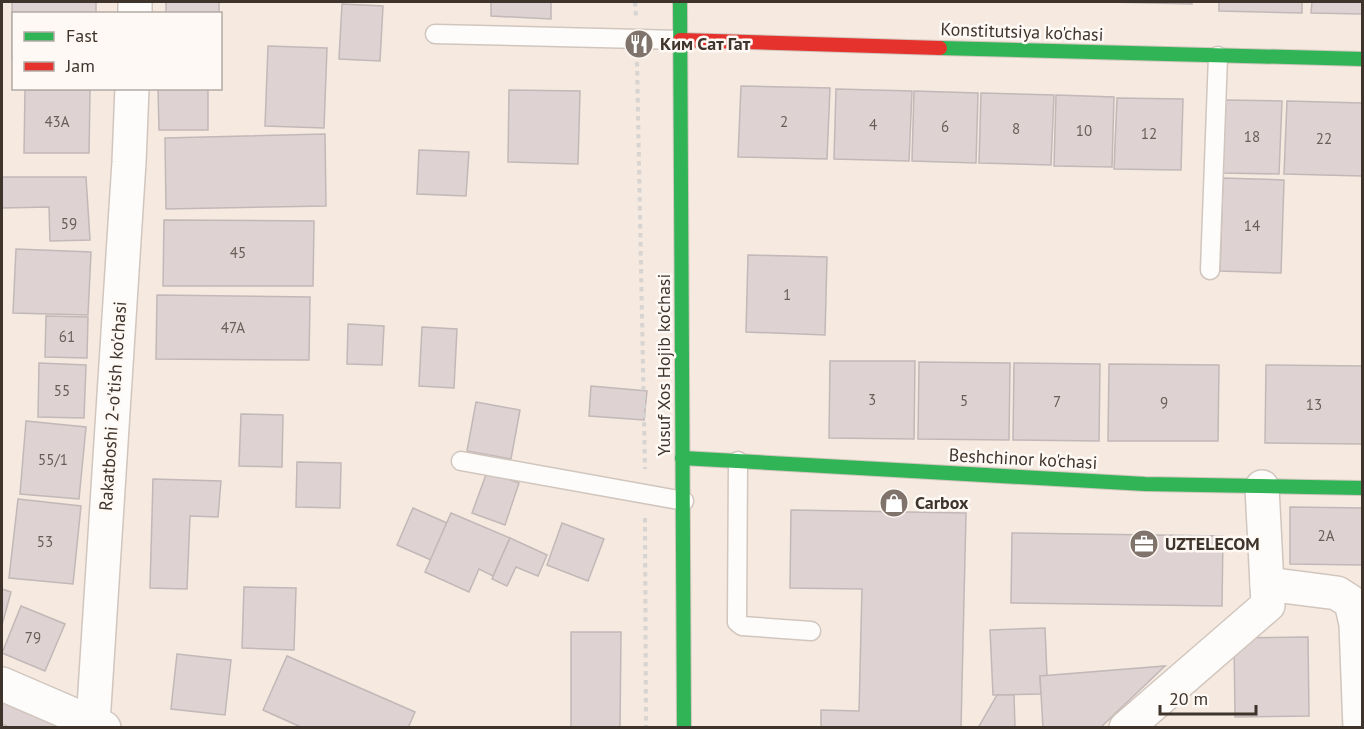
<svg xmlns="http://www.w3.org/2000/svg" width="1364" height="729" font-family="'PT Sans',sans-serif">
<style>
.building{fill:#dfd2d2;stroke:#c2b8b7;stroke-width:1.5}
.lines{fill:none;stroke-linecap:round;stroke-linejoin:round}
.lane-casing{stroke:#d1c6be;stroke-width:21}
.street-casing{stroke:#d1c6be;stroke-width:36}
.fast-casing{stroke:#d1c6be;stroke-width:16}
.jam-casing{stroke:#d1c6be;stroke-width:16}
.path{stroke:#d7d4d2;stroke-width:4;stroke-dasharray:4.5 4.5;stroke-linecap:butt}
.lane{stroke:#fefcfa;stroke-width:18}
.street{stroke:#fefcfa;stroke-width:33}
.fast{stroke:#30b455;stroke-width:14}
.jam{stroke:#e5322d;stroke-width:14}
.labels{text-anchor:middle;stroke-width:5;stroke-linejoin:round;paint-order:stroke}
.number-label{font-size:15px;fill:#695d57}
.street-label{font-size:18px;fill:#3f342c;stroke:#fef9f4}
.poi-label{font-size:18px;font-weight:bold;fill:#3f342c;stroke:#fef9f4;text-anchor:start}
</style>
<rect width="100%" height="100%" fill="#f5e9e0"/>
<g class="building">
<polygon points="12,2 96,2 96,14 14,14 14,61 12,61"/>
<rect x="166" y="2" width="53" height="12"/>
<polygon points="491,2 551,2 551,19 491,16"/>
<polygon points="1109,2 1192,2 1192,4"/>
<polygon points="1219,2 1302,2 1302,13 1219,11"/>
<polygon points="1312,2 1362,2 1362,14 1311,13"/>
<polygon points="342,4 383,6 380,61 339,59"/>
<polygon points="268,46 327,48 324,128 265,126"/>
<polygon points="741,86 830,88 827,159 738,157"/>
<polygon points="158,88 208,88 208,130 159,130"/>
<polygon points="836,89 912,91 909,161 834,159"/>
<polygon points="25,90 90,90 89,153 24,153"/>
<polygon points="509,90 580,91 578,164 508,162"/>
<polygon points="914,91 978,93 976,163 912,161"/>
<polygon points="981,93 1054,95 1051,165 979,163"/>
<polygon points="1056,95 1114,97 1112,167 1054,166"/>
<polygon points="1117,98 1183,99 1181,170 1114,169"/>
<polygon points="1225,100 1282,101 1279,174 1223,173"/>
<polygon points="1287,101 1362,103 1362,176 1284,174"/>
<polygon points="325,134 326,206 166,209 165,138"/>
<polygon points="419,150 469,152 466,196 417,194"/>
<polygon points="2,177 86,177 90,240 50,241 49,207 2,208"/>
<polygon points="1223,178 1284,180 1281,273 1220,271"/>
<polygon points="164,220 314,221 313,286 163,286"/>
<polygon points="16,249 91,252 88,315 13,313"/>
<polygon points="748,255 827,257 825,335 746,332"/>
<polygon points="157,295 310,297 309,360 156,359"/>
<polygon points="46,316 88,317 87,358 45,357"/>
<polygon points="348,324 384,326 382,365 347,364"/>
<polygon points="422,327 457,329 454,388 419,386"/>
<polygon points="830,361 915,361 914,439 829,438"/>
<polygon points="919,362 1010,363 1009,440 918,439"/>
<polygon points="39,363 86,365 84,418 38,417"/>
<polygon points="1014,363 1100,364 1099,441 1013,440"/>
<polygon points="1109,364 1219,365 1218,441 1108,441"/>
<polygon points="1266,365 1362,366 1362,444 1265,443"/>
<polygon points="591,386 647,391 644,420 589,416"/>
<polygon points="476,402 520,410 511,459 467,451"/>
<polygon points="241,414 283,415 282,467 239,466"/>
<polygon points="26,421 86,427 79,499 20,494"/>
<polygon points="297,462 341,463 340,508 296,507"/>
<polygon points="487,472 519,483 505,525 472,513"/>
<polygon points="153,479 221,481 218,517 190,516 187,589 150,588"/>
<polygon points="18,499 81,506 73,584 9,578"/>
<polygon points="1290,507 1362,508 1362,565 1290,564"/>
<polygon points="413,508 447,523 431,560 397,545"/>
<polygon points="791,510 966,513 961,728 821,728 821,710 859,711 862,589 790,588"/>
<polygon points="451,513 510,538 493,576 479,569 469,592 425,572"/>
<polygon points="562,523 604,539 588,581 547,565"/>
<polygon points="1012,533 1223,536 1222,606 1011,603"/>
<polygon points="510,538 547,555 538,576 516,567 507,586 492,579"/>
<polygon points="244,587 296,588 294,650 242,648"/>
<polygon points="2,589 11,592 2,625"/>
<polygon points="21,606 65,624 45,671 2,653"/>
<polygon points="1045,628 1047,676 1040,676 1041,694 993,695 990,630"/>
<polygon points="571,632 621,632 620,728 571,728"/>
<polygon points="1308,637 1309,716 1235,717 1234,638"/>
<polygon points="177,654 231,660 225,715 171,709"/>
<polygon points="287,656 415,712 408,728 303,728 263,710"/>
<polygon points="1165,666 1100,728 1043,728 1040,676"/>
<polygon points="997,695 1014,695 1015,728 978,728"/>
<polygon points="2,698 87,728 11,728 2,724"/>
</g>
<g class="lines">
<g class="lane-casing">
<g id="lane">
<polyline points="435,34 680,40"/>
<polyline points="1210,270 1218,56"/>
<polyline points="461,461 684,501"/>
<polyline points="738,461 737,622 742,626 811,631"/>
</g>
</g>
<g class="street-casing">
<g id="street">
<polyline points="135,14 135,2"/>
<polyline points="1267,584 1337,593 1351,602 1356,624 1360,728"/>
<polyline points="2,684 104,728"/>
<polyline points="93,723 129,162 132,88"/>
<polyline points="1126,728 1268,605 1262,487"/>
</g>
</g>
<g class="fast-casing">
<g id="fast">
<polyline points="680,2 684,728"/>
<polyline points="940,48 1362,59"/>
<polyline points="682,458 1145,484 1362,488"/>
</g>
</g>
<g class="jam-casing">
<polyline id="jam" points="680,40 940,48"/>
</g>
<g class="path">
<polyline points="635,2 636,16"/>
<polyline points="637,62 645,469"/>
<polyline points="645,518 646,728"/>
</g>
<use href="#lane" class="lane"/>
<use href="#street" class="street"/>
<use href="#fast" class="fast"/>
<use href="#jam" class="jam"/>
</g>
<defs>
<g id="restaurant-disc" transform="scale(1.5)"><circle r="9.5" fill="#7f736b" stroke="#fef9f4"/><path d="M-5-6h1v4h1v-4h1v4h1v-4h1v5L-1.5 .5V6h-2V.5L-5-1ZM5-6V6H3V1.5H1.5Q1.5-4 5-6Z" fill="#fff"/></g>
<g id="shop-disc" transform="scale(1.5)"><circle r="9.5" fill="#7f736b" stroke="#fef9f4"/><path d="M-5-2.5h2.3a2.7 3.5 0 0 1 5.4 0H5L5.5 6h-11ZM-1.5-2.5h3a1.5 2.3 0 0 0-3 0Z" fill="#fff"/></g>
<g id="office-disc" transform="scale(1.5)"><circle r="9.5" fill="#7f736b" stroke="#fef9f4"/><path d="M-6-3h4V-5.5h4V-3h4V5H-6ZM-1-4.5V-3h2v-1.5ZM-6 0V1H6V0Z" fill="#fff"/></g>
</defs>
<g fill-rule="evenodd">
<use href="#restaurant-disc" x="639" y="44"/>
<use href="#shop-disc" x="894" y="503"/>
<use href="#office-disc" x="1144" y="544"/>
</g>
<g class="labels">
<g class="number-label">
<text x="57" y="127">43A</text>
<text x="784" y="127">2</text>
<text x="873" y="130">4</text>
<text x="945" y="132">6</text>
<text x="1016" y="134">8</text>
<text x="1084" y="136">10</text>
<text x="1149" y="139">12</text>
<text x="1252" y="142">18</text>
<text x="1324" y="144">22</text>
<text x="69" y="229">59</text>
<text x="1252" y="231">14</text>
<text x="238" y="258">45</text>
<text x="787" y="300">1</text>
<text x="233" y="333">47A</text>
<text x="67" y="342">61</text>
<text x="62" y="396">55</text>
<text x="872" y="405">3</text>
<text x="964" y="406">5</text>
<text x="1057" y="407">7</text>
<text x="1164" y="408">9</text>
<text x="1314" y="410">13</text>
<text x="53" y="465">55/1</text>
<text x="1326" y="541">2A</text>
<text x="45" y="547">53</text>
<text x="33" y="643">79</text>
</g>
<g class="street-label">
<text transform="translate(1022 32) rotate(2)" y="6">Konstitutsiya ko'chasi</text>
<text transform="translate(664 365) rotate(-90)" y="6">Yusuf Xos Hojib ko'chasi</text>
<text transform="translate(113 406) rotate(-86)" y="6">Rakatboshi 2-o'tish ko'chasi</text>
<text transform="translate(1023 459) rotate(3)" y="6">Beshchinor ko'chasi</text>
</g>
<g class="poi-label">
<text x="660" y="50">Ким Сат Гат</text>
<text x="915" y="509">Carbox</text>
<text x="1165" y="550">UZTELECOM</text>
</g>
</g>
<rect width="1364" height="729" fill="none" stroke="#3f342c" stroke-width="6"/>
<rect x="12" y="12" width="210" height="78" fill="#fef9f4" stroke="#b2aaa4" stroke-width="1.5"/>
<rect x="24" y="32" width="30" height="9" fill="#30b455" stroke="#b2aaa4" stroke-width="1.5"/>
<text x="66" y="42" font-size="18" fill="#3f342c">Fast</text>
<rect x="24" y="62" width="30" height="9" fill="#e5322d" stroke="#b2aaa4" stroke-width="1.5"/>
<text x="66" y="72" font-size="18" fill="#3f342c">Jam</text>
<path d="M1160 705v9h96v-9" fill="none" stroke="#3f342c" stroke-width="3"/>
<text x="1169" y="705" font-size="18" fill="#3f342c" stroke="#fef9f4" stroke-width="4.5" paint-order="stroke">20 m</text>
</svg>
